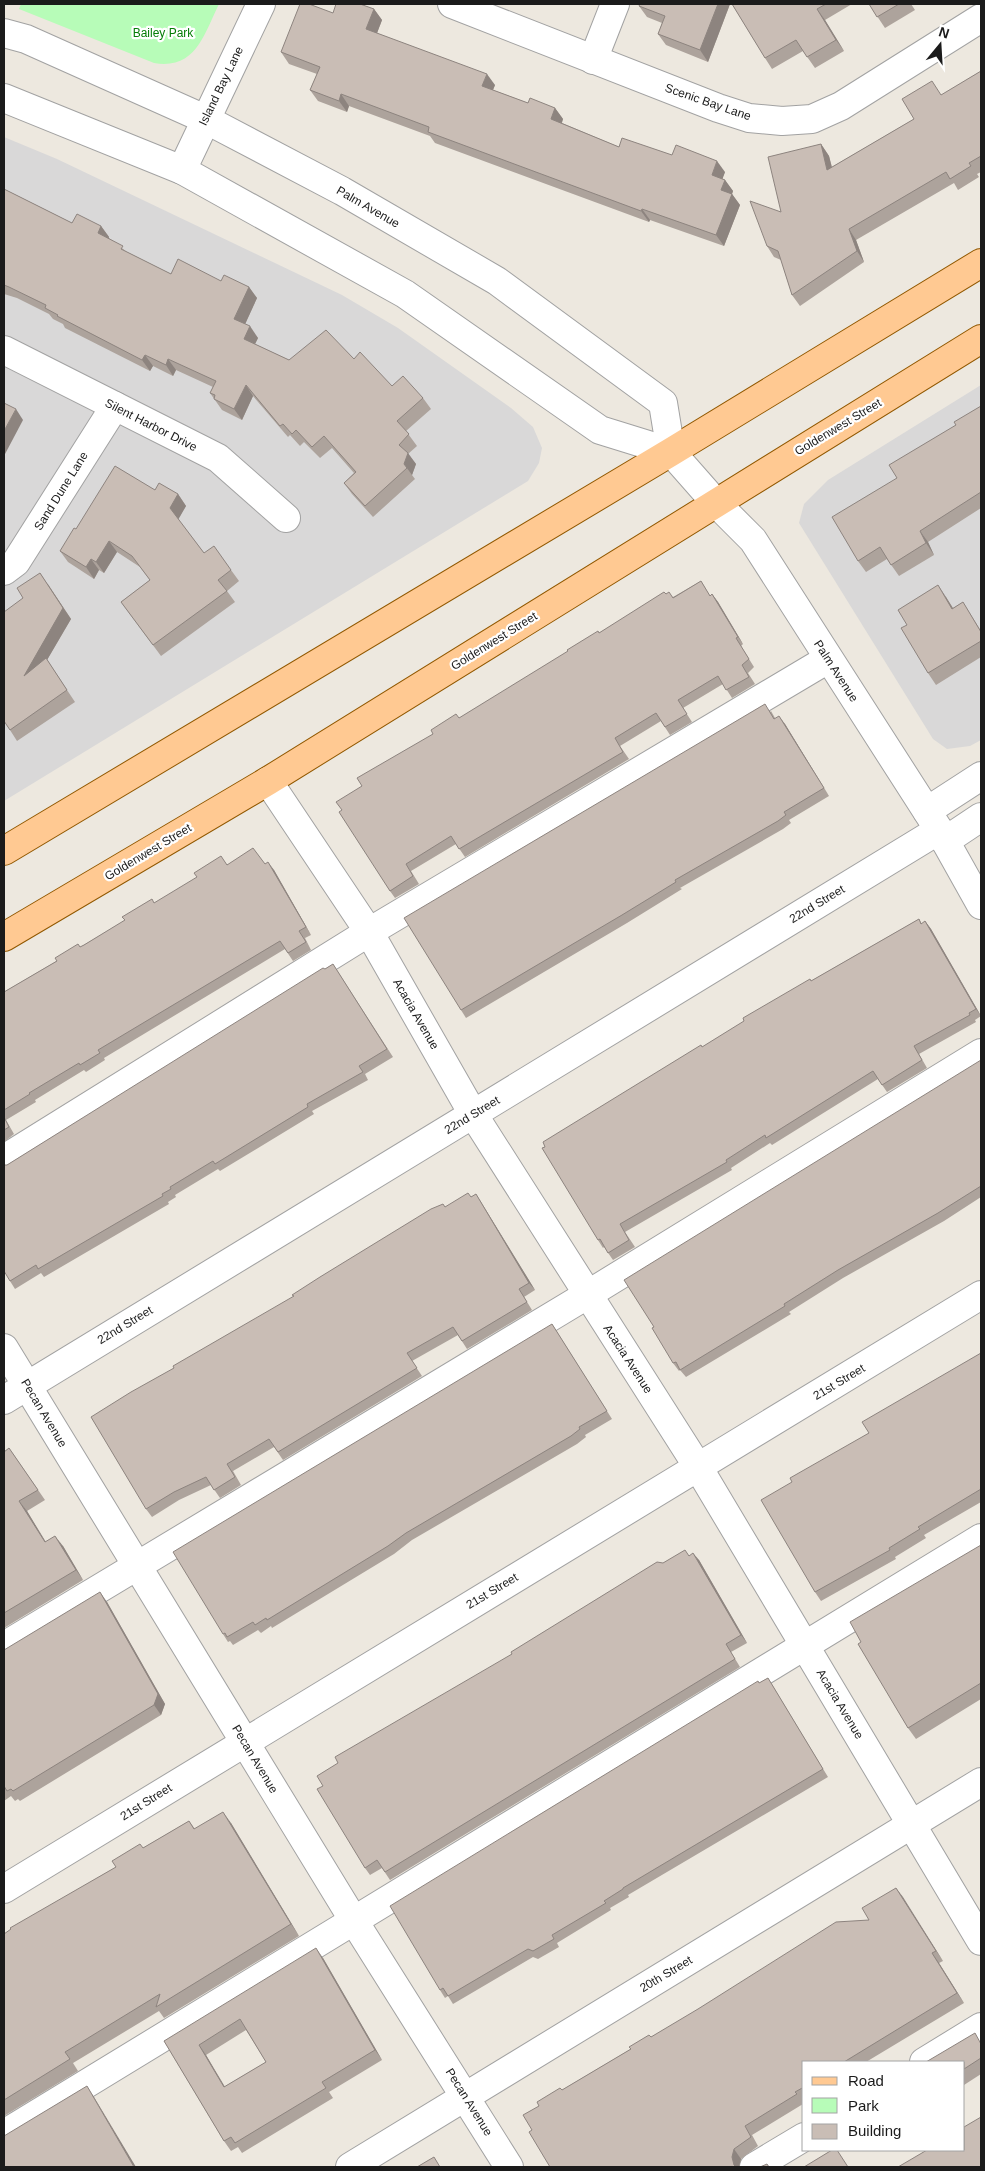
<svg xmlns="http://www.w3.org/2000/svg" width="985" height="2171" font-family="Arial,sans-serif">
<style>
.residential{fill:#d9d8d8}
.park{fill:#b7fcb8}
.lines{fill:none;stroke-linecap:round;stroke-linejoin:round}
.minor-casing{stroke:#a2a2a2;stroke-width:30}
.major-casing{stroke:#915800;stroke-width:30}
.minor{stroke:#fff;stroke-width:28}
.major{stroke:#ffc992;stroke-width:28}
.wall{fill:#ada39c;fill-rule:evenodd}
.shaded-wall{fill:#8d847f}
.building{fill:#c9bdb5;stroke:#8d847f;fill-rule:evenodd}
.labels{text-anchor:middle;stroke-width:4.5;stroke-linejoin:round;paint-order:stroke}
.park-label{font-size:12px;fill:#057d07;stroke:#fff}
.street-label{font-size:12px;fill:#1b1b1b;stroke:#fff}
</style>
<rect width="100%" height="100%" fill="#ede8df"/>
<g class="residential">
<polygon points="4,137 57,159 342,295 398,328 511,408 533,427 542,448 539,463 528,481 4,801"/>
<polygon points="981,385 981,740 970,746 947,749 933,739 799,523 804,504 828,480"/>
</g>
<path class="park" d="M 21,4 L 219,4 C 204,34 196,70 154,63 L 19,9 Z"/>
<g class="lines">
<g class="minor-casing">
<g id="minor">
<polyline points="452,4 718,108 749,118 782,121 812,119 841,106 981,18"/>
<polyline points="4,33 26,39 205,119 342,191 497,281 663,403 671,452"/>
<polyline points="593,60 615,4"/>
<polyline points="4,98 182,170 405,294 600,430 671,452 715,502 753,540 939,830 981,905"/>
<polyline points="182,170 261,4"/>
<polyline points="4,350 218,458 286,518"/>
<polyline points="4,571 16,562 115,406"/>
<polyline points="268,781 369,932 473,1114 698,1467 981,1941"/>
<polyline points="927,811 981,776"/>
<polyline points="945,841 981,817"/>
<polyline points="4,1159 369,932 828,659"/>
<polyline points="4,1348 354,1921 509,2167"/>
<polyline points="4,1400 939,830"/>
<polyline points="4,1646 587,1295 981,1053"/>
<polyline points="4,1889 981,1295"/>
<polyline points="924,2062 981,2027"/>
<polyline points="4,2134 981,1538"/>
<polyline points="350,2167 981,1782"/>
<polyline points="754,2167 804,2137"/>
</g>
</g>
<g class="major-casing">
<g id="major">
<polyline points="4,851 671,452 981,263"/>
<polyline points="4,937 268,781 981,339"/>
</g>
</g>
<use href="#minor" class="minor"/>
<use href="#major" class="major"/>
</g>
<g class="wall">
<polygon points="640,4 730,4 708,62 666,45 658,34 662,23 647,17 639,6"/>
<polygon points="732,4 852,4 825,20 844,51 815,68 803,51 772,69 765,58"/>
<polygon points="869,4 911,4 915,10 885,28"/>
<polygon points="374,9 382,20 377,33 495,85 493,90 528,103 555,108 563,119 562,123 619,147 725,172 722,179 725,180 733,191 732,194 740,205 724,246 650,220 649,222 435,143 430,136 349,106 347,112 318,101 310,90 317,74 289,64 281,52 333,13"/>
<polygon points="981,71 981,172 977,174 979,177 958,190 954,183 856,240 864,262 800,306 792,295 781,260 774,257 767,246 781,212 821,144 829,156 832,167 914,119 942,95"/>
<polygon points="4,189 72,223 101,226 109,237 109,238 127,252 171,274 221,281 249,287 257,298 245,324 258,338 255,344 289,360 354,359 392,386 423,398 431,409 406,431 417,446 408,454 416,464 412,475 415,479 373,517 352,494 344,483 354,473 332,448 320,458 304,442 300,446 290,435 288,437 253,396 242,420 222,410 210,393 213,387 176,370 173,376 153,366 150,371 65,328 63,324 53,319 49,314 17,298 4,294"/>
<polygon points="981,406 981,508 928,542 934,555 899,576 887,559 866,572 858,561 897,478 956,425"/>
<polygon points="155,490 178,494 186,506 178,519 204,553 231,570 239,581 227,591 235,602 161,656 121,602 150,580 140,567 117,552 104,573 99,570 94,579 68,562 60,551 76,529"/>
<polygon points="701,581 710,596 712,594 718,602 743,644 741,646 754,667 748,673 755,684 732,698 723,684 683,708 692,722 670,735 661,721 620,746 629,759 465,857 456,844 411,871 419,884 395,898 390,891 342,810 362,786 433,734 599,633 666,594 673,597"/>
<polygon points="48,584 71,619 47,660 75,702 17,741 10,730 23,598"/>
<polygon points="946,597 953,608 963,602 981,631 981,657 936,685 928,673 907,625"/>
<polygon points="771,711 775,718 785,724 829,796 789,820 791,823 783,829 680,888 682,889 627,923 466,1018 461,1010"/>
<polygon points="227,864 265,864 274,870 311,935 305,938 311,950 293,961 285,949 104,1058 105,1060 86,1072 84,1070 35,1100 36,1102 6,1120 14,1134 4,1142 4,992 155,903"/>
<polygon points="919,919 922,924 925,921 931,929 981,1016 975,1020 976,1022 919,1054 927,1068 887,1092 878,1079 772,1145 770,1143 731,1168 732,1170 625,1232 635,1247 613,1260 604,1247 603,1248 598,1240 703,1047 811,981"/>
<polygon points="333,964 393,1057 365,1074 368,1080 312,1111 314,1114 220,1171 218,1169 175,1195 176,1197 168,1202 169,1204 44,1277 41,1273 15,1289 10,1281 7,1165"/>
<polygon points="981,1060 981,1197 944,1221 843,1278 789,1312 791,1314 686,1377 680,1370 679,1371 673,1363"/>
<polygon points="476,1194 535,1290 524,1297 532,1310 467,1349 458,1335 412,1361 422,1376 283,1460 274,1447 233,1471 241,1485 220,1498 211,1485 179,1500 152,1517 146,1509 174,1368 446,1207 471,1197"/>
<polygon points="552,1324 612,1419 585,1435 586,1437 577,1444 412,1540 394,1554 272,1628 271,1626 261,1633 258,1630 233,1645 230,1641 228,1642 223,1634"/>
<polygon points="981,1353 981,1502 924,1535 926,1538 895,1557 896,1559 821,1601 815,1592 792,1482 869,1433"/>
<polygon points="9,1448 45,1500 27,1511 45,1542 63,1546 83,1580 4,1628 4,1452"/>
<polygon points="981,1545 981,1699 916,1739 908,1728 861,1642"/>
<polygon points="689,1555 699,1560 747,1643 731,1652 740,1667 390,1880 382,1868 370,1875 365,1868 323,1786 512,1654 663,1563"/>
<polygon points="107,1602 165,1704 161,1715 20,1801 18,1799 15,1801 11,1796 4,1801 4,1650"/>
<polygon points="768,1678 828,1777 628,1895 629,1897 610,1908 611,1910 557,1943 559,1947 538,1959 533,1957 453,2004 448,1996 445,1998 440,1990 759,1683"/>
<polygon points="189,1821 195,1829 231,1823 299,1936 164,2018 159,2011 83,2057 73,2063 78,2071 4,2116 4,1934 116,1867 143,1848"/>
<polygon points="896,1888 943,1961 939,1963 964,2003 866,2062 804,2062 804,2100 802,2101 803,2104 752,2135 758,2146 741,2159 739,2167 550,2167 532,2130 539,2106 562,2090 651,2037 869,1920"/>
<path d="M 323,1958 L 382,2060 L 329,2092 L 333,2098 L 242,2153 L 238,2147 L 231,2151 L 224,2141 L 164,2041 ZM 246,2030 L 266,2062 L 224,2087 L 206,2055 Z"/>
<polygon points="981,2042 981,2074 964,2085 964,2062"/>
</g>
<g class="shaded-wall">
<polygon points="718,4 730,4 708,62 700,50"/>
<polygon points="374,9 382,20 374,41 366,29"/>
<polygon points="817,9 825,20 844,51 836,40"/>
<polygon points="487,74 495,85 490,97 482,86"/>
<polygon points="341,94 349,106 347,112 339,101"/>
<polygon points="555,108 563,119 559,130 551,119"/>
<polygon points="821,144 829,156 835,181 827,170"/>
<polygon points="717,161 725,172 720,186 712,175"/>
<polygon points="725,180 733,191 731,197 732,194 740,205 724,246 716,235 721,190"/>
<polygon points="642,209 650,220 649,222 641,211"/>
<polygon points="101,226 109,237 106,244 98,233"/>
<polygon points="849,229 856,240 864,262 857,251"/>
<polygon points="249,287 257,298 242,331 234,319"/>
<polygon points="250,326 258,338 252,350 244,339"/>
<polygon points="145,355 153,366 150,371 142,360"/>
<polygon points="168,359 176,370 173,376 166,365"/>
<polygon points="246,385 253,396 242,420 234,409"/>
<polygon points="16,409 23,420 4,456 4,431"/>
<polygon points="408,453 416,464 412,475 404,464"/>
<polygon points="178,494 186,506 178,520 170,508"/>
<polygon points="920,531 928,542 934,555 926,543"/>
<polygon points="109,541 117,552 104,573 96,562"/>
<polygon points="91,559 99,570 94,579 86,567"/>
<polygon points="40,573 71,619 47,660 75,702 67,690 24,676"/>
<polygon points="938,585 946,597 960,620 952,609"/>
<polygon points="712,594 718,602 743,644 738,637"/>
<polygon points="779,716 785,724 829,796"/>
<polygon points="268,862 274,870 311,935 306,927"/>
<polygon points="925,921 931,929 981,1016 976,1009"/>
<polygon points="476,1194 481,1202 535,1290 529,1283"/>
<polygon points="19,1501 27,1511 52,1552 45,1542"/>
<polygon points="55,1536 63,1546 83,1580 76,1570"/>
<polygon points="693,1553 699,1560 747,1643 741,1635"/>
<polygon points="100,1592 107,1602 165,1704 161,1715 154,1705"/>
<polygon points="223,1812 231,1823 299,1936 291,1924"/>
<polygon points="896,1888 903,1897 943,1961 936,1951"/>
<polygon points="316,1948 323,1958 382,2060 375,2050"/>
<polygon points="932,1953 939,1963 964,2003 957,1993"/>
<polygon points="199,2045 206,2055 231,2097 224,2087"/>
<polygon points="87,2086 94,2097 136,2167 134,2167"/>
<polygon points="734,2149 741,2159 739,2167 735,2167 734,2165 732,2157"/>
</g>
<g class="building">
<polygon points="300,4 309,4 333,13 336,4 360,4 374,9 366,29 487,74 482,86 528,103 530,98 555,108 551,119 619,147 622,138 672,155 676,145 717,161 712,175 725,180 721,190 732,194 716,235 642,209 641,211 428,132 429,127 341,94 339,101 310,90 320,67 281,52"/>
<polygon points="640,4 718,4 700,50 658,34 665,16 639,6"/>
<polygon points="732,4 826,4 817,9 836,40 807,57 796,40 765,58"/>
<polygon points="869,4 899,4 877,17"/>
<polygon points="981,71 981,156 969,163 971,166 950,179 946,172 849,229 857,251 792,295 778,251 767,246 750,201 781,212 768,157 821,144 827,170 914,119 902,99 932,81 941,95"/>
<polygon points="4,189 72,223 77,214 101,226 98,233 123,246 121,249 171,274 178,259 221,281 224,275 249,287 234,319 250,326 244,339 289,360 326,330 354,359 360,352 392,386 403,376 423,398 397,421 409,434 399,445 408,453 404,464 407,468 365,506 344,483 356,472 324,436 312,447 296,430 292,434 283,424 280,426 246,385 234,409 214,399 215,395 210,393 216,381 168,359 166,365 145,355 142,360 57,316 58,315 45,308 46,305 9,287 4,285"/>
<polygon points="4,403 16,409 4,431"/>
<polygon points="981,406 981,492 920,531 926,543 891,565 880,547 858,561 832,517 897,478 889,465 956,425 954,422"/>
<polygon points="115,466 155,490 159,483 178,494 170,508 204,553 214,546 231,570 218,580 227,591 153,645 121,602 150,580 132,556 109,541 96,562 91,559 86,567 60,551 74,528 76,529"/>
<polygon points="40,573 63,608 24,676 46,658 67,690 10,730 4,721 4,612 23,598 17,588"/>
<polygon points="701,581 710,596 712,594 738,637 736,638 749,659 742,665 749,677 726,690 718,676 678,700 687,714 665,727 656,713 615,738 623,752 459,849 451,836 406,864 413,876 390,891 339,812 342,810 336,802 362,786 357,778 433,734 431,730 456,714 459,718 568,651 567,650 598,631 599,633 664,592 666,594 669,592 673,598"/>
<polygon points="938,585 952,609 963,602 981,632 981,641 928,673 901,628 907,625 898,610"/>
<polygon points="765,704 774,719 779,716 824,788 784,812 786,815 778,821 675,880 676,882 622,915 461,1010 404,918"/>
<polygon points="253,848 265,864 268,862 306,927 299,931 306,942 288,953 280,941 98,1050 100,1053 80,1065 79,1063 29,1093 30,1094 4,1110 4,992 57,961 55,958 78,944 80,947 84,945 125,920 122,917 152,899 154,903 197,877 194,873 221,856 227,865"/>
<polygon points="919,919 921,924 925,921 976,1009 969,1013 970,1015 914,1046 922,1060 882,1085 873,1071 766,1138 765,1135 726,1160 727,1162 620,1224 629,1240 608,1253 600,1239 598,1240 542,1148 545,1147 543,1142 701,1045 702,1047 744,1021 743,1018 810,979 811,981"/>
<polygon points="333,964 387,1049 359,1066 363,1072 307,1104 308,1107 215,1164 213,1161 170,1187 171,1189 162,1194 163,1196 38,1269 36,1265 10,1281 4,1271 4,1165 7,1165 323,968 325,969"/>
<polygon points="981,1060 981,1186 938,1213 838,1270 784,1304 785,1306 680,1370 676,1362 673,1363 652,1328 654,1327 624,1280"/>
<polygon points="4,1117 9,1127 4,1130"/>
<polygon points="468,1193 471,1197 476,1194 529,1283 519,1289 527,1302 462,1341 453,1327 407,1353 417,1368 278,1452 269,1439 227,1464 235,1477 214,1490 206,1477 174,1492 146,1509 91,1417 131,1392 174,1368 173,1366 294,1296 292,1295 320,1277 431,1209 443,1204 445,1207"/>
<polygon points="552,1324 607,1411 579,1427 580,1429 571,1436 406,1533 388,1546 267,1620 266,1618 255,1625 253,1622 227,1637 225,1633 223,1634 173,1552"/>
<polygon points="981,1353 981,1489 918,1527 920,1529 889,1548 890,1550 815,1592 761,1500 792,1482 790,1478 869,1433 862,1422"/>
<polygon points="9,1448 38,1490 19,1501 45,1542 55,1536 76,1570 4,1613 4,1452"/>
<polygon points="981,1545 981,1683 908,1728 858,1644 861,1642 850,1622"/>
<polygon points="685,1550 689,1556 693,1553 741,1635 726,1644 735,1659 385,1872 377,1860 365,1868 317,1789 323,1786 317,1776 338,1763 335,1757 512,1654 511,1652 657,1562 663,1563"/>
<polygon points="100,1592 158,1694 154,1705 13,1791 11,1789 7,1791 4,1786 4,1650"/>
<polygon points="768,1678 823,1769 623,1888 623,1889 604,1901 606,1903 552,1935 554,1939 533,1951 528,1949 448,1996 443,1988 440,1990 390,1906 758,1681 759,1683"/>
<polygon points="223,1812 291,1924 156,2007 160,1994 75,2046 65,2052 70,2059 4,2100 4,1934 11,1929 10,1928 116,1867 112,1861 140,1844 143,1848 189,1821 194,1829"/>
<polygon points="896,1888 936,1951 932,1953 957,1993 844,2062 804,2062 804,2087 795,2092 797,2094 745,2126 751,2137 734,2149 732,2157 734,2165 736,2167 550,2167 529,2132 532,2130 523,2115 539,2106 537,2102 560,2088 562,2090 631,2049 629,2047 649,2035 651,2037 698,2009 836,1922 869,1920 862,1908"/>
<path d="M 316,1948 L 375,2050 L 322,2082 L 326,2088 L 235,2143 L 231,2137 L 224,2141 L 164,2041 ZM 240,2019 L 266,2062 L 224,2087 L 199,2045 Z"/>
<polygon points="975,2033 981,2044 981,2058 964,2069 964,2062 926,2062"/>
<polygon points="87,2086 134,2167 4,2167 4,2136"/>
<polygon points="981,2117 981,2167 898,2167 927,2150 964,2150 964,2127"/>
<polygon points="832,2150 837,2150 848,2167 804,2167"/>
<polygon points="434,2157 440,2167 417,2167"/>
<polygon points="767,2164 769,2167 760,2167"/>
</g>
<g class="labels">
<g class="park-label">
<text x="163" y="37">Bailey Park</text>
</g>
<g class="street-label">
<text transform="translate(221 86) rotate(-64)" y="4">Island Bay Lane</text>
<text transform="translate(708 102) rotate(19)" y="4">Scenic Bay Lane</text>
<text transform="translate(368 207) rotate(30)" y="4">Palm Avenue</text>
<text transform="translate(151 425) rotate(27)" y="4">Silent Harbor Drive</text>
<text transform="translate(838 427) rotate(-31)" y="4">Goldenwest Street</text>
<text transform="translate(61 491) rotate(-58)" y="4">Sand Dune Lane</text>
<text transform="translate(494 641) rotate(-32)" y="4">Goldenwest Street</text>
<text transform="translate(836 671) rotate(57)" y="4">Palm Avenue</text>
<text transform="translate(148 852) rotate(-31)" y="4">Goldenwest Street</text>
<text transform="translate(817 904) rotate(-31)" y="4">22nd Street</text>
<text transform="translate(416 1014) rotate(60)" y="4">Acacia Avenue</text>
<text transform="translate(472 1115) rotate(-31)" y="4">22nd Street</text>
<text transform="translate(125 1325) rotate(-31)" y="4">22nd Street</text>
<text transform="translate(628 1359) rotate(57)" y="4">Acacia Avenue</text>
<text transform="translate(839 1382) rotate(-31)" y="4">21st Street</text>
<text transform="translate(44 1413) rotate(59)" y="4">Pecan Avenue</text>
<text transform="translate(492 1591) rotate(-31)" y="4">21st Street</text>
<text transform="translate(840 1704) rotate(59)" y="4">Acacia Avenue</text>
<text transform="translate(255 1759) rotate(59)" y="4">Pecan Avenue</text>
<text transform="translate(146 1802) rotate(-32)" y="4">21st Street</text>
<text transform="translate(666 1974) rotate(-31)" y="4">20th Street</text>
<text transform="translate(469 2102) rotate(58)" y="4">Pecan Avenue</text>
</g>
</g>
<rect width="985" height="2171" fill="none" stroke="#1b1b1b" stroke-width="10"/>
<rect x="802" y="2061" width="162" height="90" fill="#ffffff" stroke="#a4a4a4"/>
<rect x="812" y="2077" width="25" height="8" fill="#ffc992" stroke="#a4a4a4"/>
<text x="848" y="2086" font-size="15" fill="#1b1b1b">Road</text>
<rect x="812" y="2098" width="25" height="15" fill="#b7fcb8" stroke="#a4a4a4"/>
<text x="848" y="2111" font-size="15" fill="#1b1b1b">Park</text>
<rect x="812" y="2124" width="25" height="15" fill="#c9bdb5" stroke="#a4a4a4"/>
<text x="848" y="2136" font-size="15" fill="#1b1b1b">Building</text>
<g transform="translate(940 45) rotate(18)" stroke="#ffffff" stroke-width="4" paint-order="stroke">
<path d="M0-4L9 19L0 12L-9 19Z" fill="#1b1b1b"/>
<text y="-8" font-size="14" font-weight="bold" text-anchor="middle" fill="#1b1b1b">N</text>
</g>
</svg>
